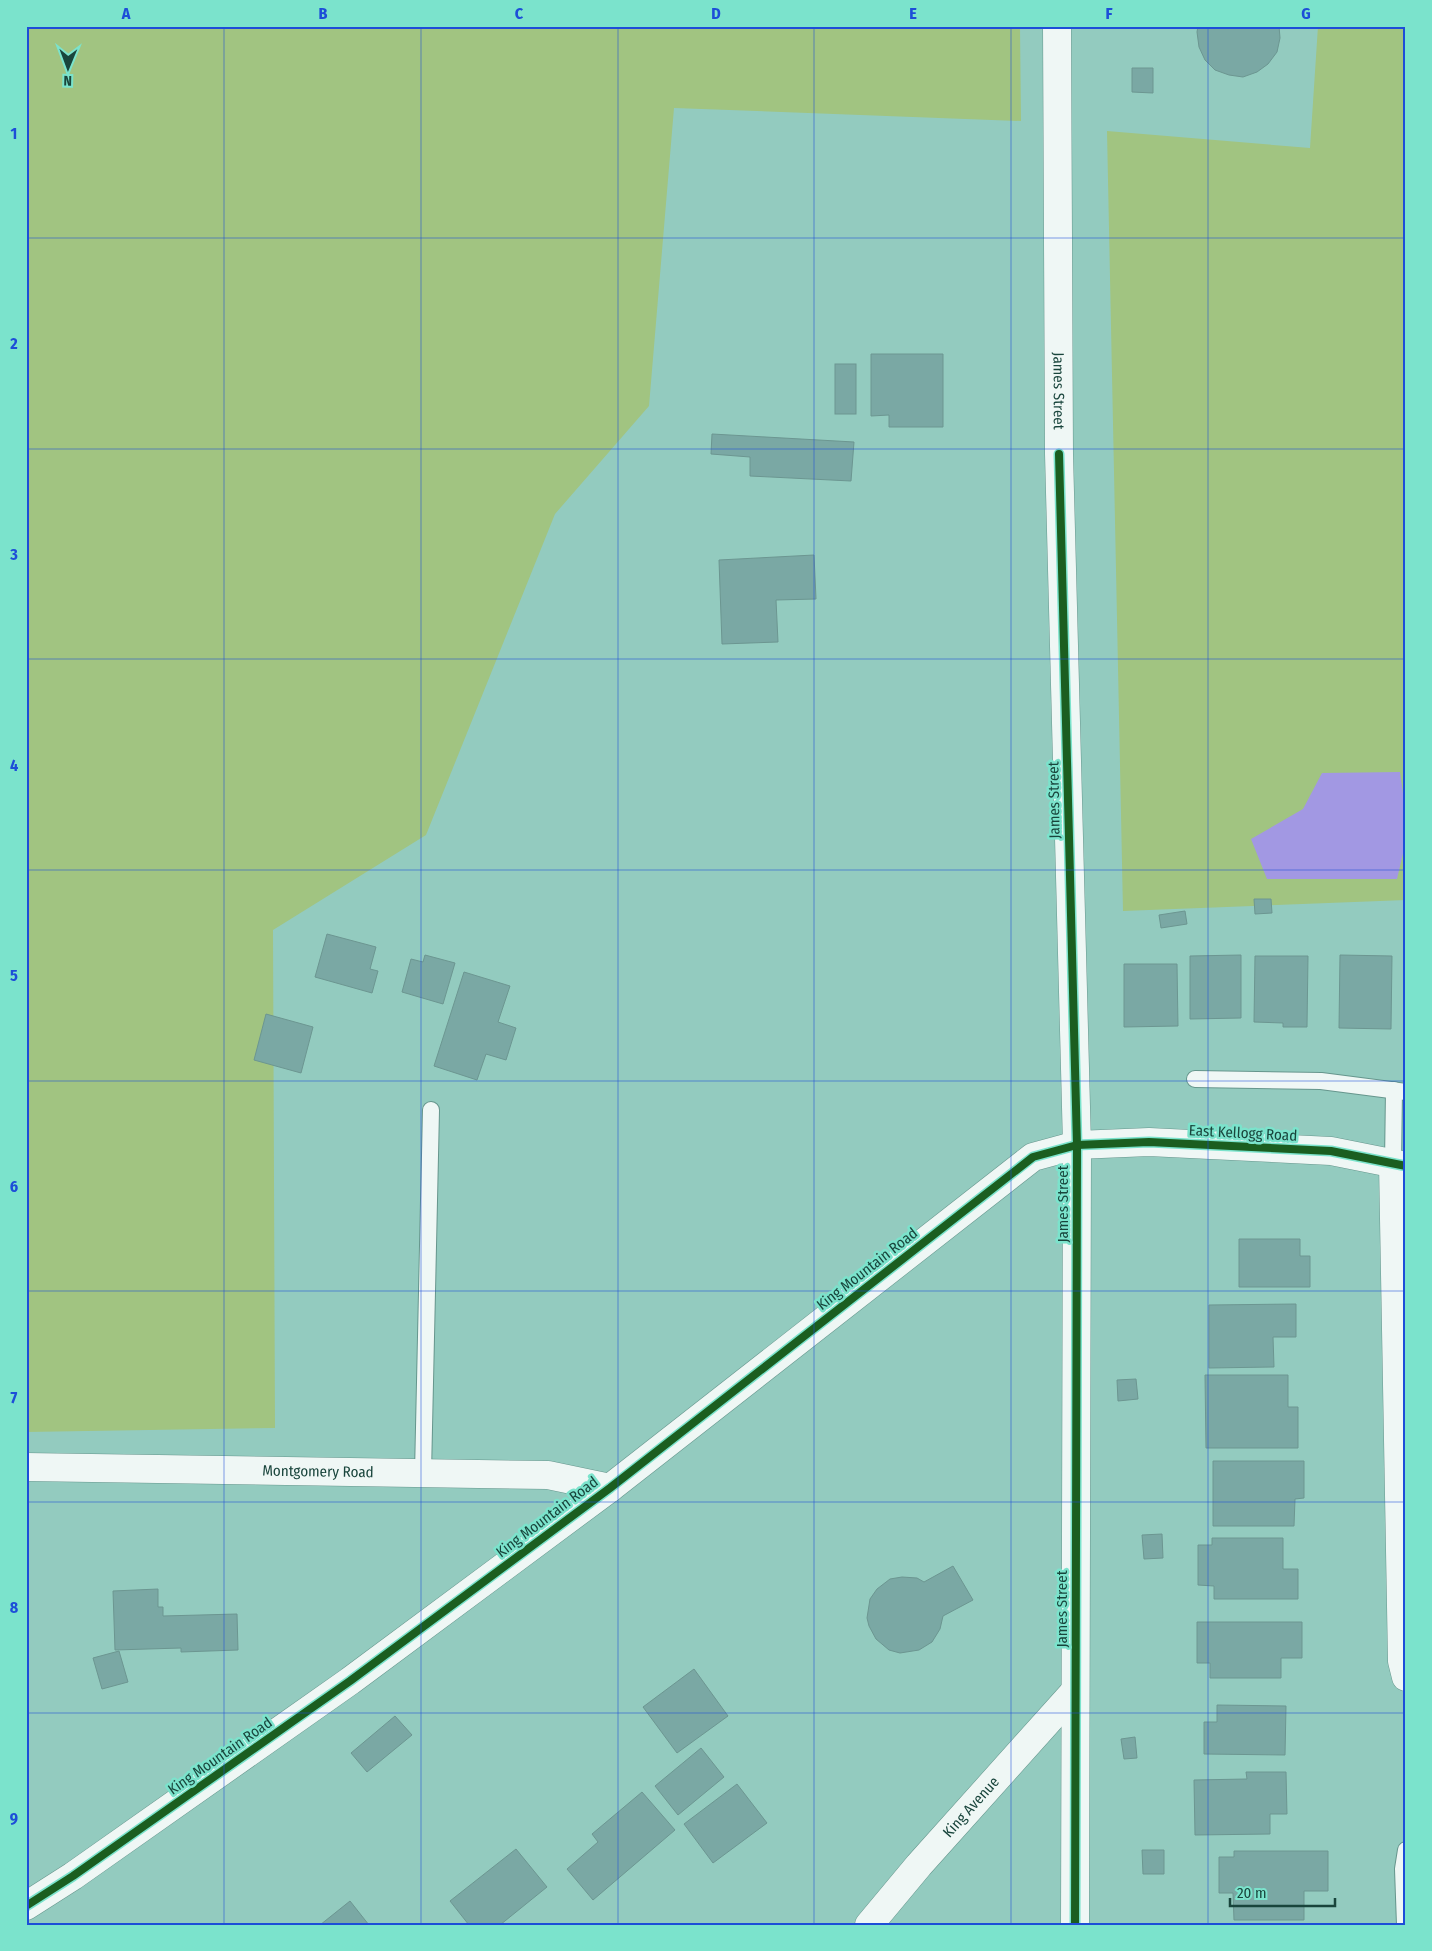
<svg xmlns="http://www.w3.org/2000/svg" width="1432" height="1951" font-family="'Fira Sans Condensed',sans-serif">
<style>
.green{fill:#a1c481}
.water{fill:#a298e3}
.building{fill:#7aa8a4;stroke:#6c9691}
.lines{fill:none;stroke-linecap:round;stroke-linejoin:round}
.service-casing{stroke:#66968d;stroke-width:18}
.minor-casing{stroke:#66968d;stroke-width:29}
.tertiary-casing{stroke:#66968d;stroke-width:29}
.service{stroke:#eff7f5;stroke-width:16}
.minor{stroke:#eff7f5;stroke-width:28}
.tertiary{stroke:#eff7f5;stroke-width:28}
.cycleway-casing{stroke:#7be3cc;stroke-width:11}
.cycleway{stroke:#1b5e20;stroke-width:8}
.grid{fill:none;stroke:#1d4ed8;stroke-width:1;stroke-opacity:0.55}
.labels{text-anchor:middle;stroke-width:5;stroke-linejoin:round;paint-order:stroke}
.street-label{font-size:15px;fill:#19453c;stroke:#7be3cc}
.neatline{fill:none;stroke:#1d4ed8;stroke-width:2}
.grid-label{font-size:16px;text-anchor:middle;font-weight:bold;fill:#1d4ed8}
</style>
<rect width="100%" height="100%" fill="#93cbbf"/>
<g class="green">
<polygon points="26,26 1020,26 1021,121 674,108 649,406 555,514 426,835 273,930 275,1428 26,1432"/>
<polygon points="1318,26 1406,26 1406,900 1123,911 1107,131 1310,148"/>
</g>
<polygon class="water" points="1400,772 1406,815 1406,841 1397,879 1267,879 1251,839 1303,809 1322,773"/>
<g class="building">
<polygon points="1198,26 1279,26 1280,38 1277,52 1268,64 1257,72 1243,77 1229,75 1215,70 1205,60 1199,47 1197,32"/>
<polygon points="1132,68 1153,68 1153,93 1132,92"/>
<polygon points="871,354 943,354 943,427 889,427 889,415 871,416"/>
<rect x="835" y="364" width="21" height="50"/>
<polygon points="712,434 854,442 851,481 750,476 750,457 711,454"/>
<polygon points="814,555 816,599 776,600 778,642 722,644 719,560"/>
<polygon points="1254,899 1271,899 1272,913 1255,914"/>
<polygon points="1185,911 1187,924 1161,928 1159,915"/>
<polygon points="327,934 376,947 370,969 378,971 372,993 315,977"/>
<polygon points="425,955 455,963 443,1004 402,992 411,959 423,962"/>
<polygon points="1241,955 1241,1018 1190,1019 1190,956"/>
<polygon points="1340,955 1392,956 1391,1029 1339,1028"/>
<polygon points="1255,956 1308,956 1307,1027 1283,1027 1283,1023 1254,1022"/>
<polygon points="1124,964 1177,964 1178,1026 1124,1027"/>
<polygon points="1405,969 1406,969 1406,1042 1404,1042"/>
<polygon points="464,972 510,986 498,1022 516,1028 506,1060 486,1054 477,1080 434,1066"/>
<polygon points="266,1014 313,1027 301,1073 254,1060"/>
<polygon points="1239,1239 1300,1239 1300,1256 1310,1256 1310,1287 1239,1287"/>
<polygon points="1296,1304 1296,1337 1273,1337 1274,1367 1209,1368 1209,1305"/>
<polygon points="1205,1375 1288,1375 1288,1407 1298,1407 1298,1448 1206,1448"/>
<polygon points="1136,1379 1138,1399 1118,1401 1117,1380"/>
<polygon points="1213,1461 1304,1461 1304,1498 1295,1499 1294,1526 1213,1526"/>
<polygon points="1162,1534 1163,1558 1144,1559 1142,1535"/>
<polygon points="1212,1538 1283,1538 1283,1569 1298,1569 1298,1599 1214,1599 1214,1586 1198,1585 1198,1545 1212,1545"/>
<polygon points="953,1566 973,1600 943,1616 940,1629 932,1642 919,1650 900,1653 889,1650 876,1639 869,1626 867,1618 870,1599 877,1589 890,1579 902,1577 917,1578 924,1582"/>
<polygon points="158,1589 158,1607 163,1607 163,1616 237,1614 238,1650 181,1652 181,1648 115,1650 113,1591"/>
<polygon points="1197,1622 1302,1622 1302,1658 1281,1658 1281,1678 1210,1678 1210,1663 1197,1663"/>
<polygon points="119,1651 128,1682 102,1689 93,1658"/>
<polygon points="694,1669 728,1716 677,1753 643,1707"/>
<polygon points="1217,1705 1286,1706 1285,1755 1204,1754 1204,1722 1217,1722"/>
<polygon points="395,1716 412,1735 367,1772 351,1753"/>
<polygon points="1135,1737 1137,1758 1124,1759 1121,1739"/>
<polygon points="701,1748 724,1777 678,1815 655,1786"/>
<polygon points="1246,1772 1286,1772 1287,1814 1270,1814 1270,1834 1195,1835 1194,1780 1247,1779"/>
<polygon points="737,1784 767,1823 713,1863 684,1824"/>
<polygon points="642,1792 675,1830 593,1900 567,1869 598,1842 592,1834"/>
<polygon points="516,1849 547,1887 500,1925 469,1925 450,1901"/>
<polygon points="1142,1850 1164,1850 1164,1874 1143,1874"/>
<polygon points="1234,1851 1328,1851 1328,1891 1304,1891 1304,1920 1234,1920 1233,1893 1219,1893 1219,1857 1234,1857"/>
<polygon points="350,1901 369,1925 320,1925"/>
</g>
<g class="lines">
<g class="service-casing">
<g id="service">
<polyline points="1195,1079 1321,1081 1406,1092"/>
<polyline points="1393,1163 1394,1090"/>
<polyline points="423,1473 431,1110"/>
<polyline points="1405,1925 1403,1869 1406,1850"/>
</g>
</g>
<g class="minor-casing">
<g id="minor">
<polyline points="1393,1163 1402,1661 1406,1677"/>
<path id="s1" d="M 26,1467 L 548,1475 L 610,1488"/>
<polyline points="26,1906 73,1876 350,1681 610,1488 1033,1157 1077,1145"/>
<path id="s2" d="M 869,1925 L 919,1865 L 1075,1691"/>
</g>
</g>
<g class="tertiary-casing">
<g id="tertiary">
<path id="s3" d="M 1057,26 L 1059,454 L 1077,1145 L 1075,1925"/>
<polyline points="1077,1145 1149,1142 1331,1151 1406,1166"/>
</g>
</g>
<use href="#service" class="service"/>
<use href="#minor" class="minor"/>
<use href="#tertiary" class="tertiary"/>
<g class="cycleway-casing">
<g id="cycleway">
<polyline points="1059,454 1077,1145 1075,1925"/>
<polyline points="26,1906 73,1876 350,1681 610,1488 1033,1157 1077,1145 1149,1142 1331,1151 1406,1166"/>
</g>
</g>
<use href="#cycleway" class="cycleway"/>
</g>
<path class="grid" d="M 224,26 L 224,1925M 421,26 L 421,1925M 618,26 L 618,1925M 814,26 L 814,1925M 1011,26 L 1011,1925M 1208,26 L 1208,1925M 26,238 L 1406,238M 26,449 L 1406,449M 26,659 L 1406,659M 26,870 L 1406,870M 26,1081 L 1406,1081M 26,1291 L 1406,1291M 26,1502 L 1406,1502M 26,1713 L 1406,1713"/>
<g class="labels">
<g class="street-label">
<text dy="5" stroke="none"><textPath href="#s3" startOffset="365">James Street</textPath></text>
<text transform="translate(1054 800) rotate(-91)" y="5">James Street</text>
<text transform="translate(1243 1133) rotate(3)" y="5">East Kellogg Road</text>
<text transform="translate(1063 1204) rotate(-90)" y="5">James Street</text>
<text transform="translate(867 1269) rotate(-38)" y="5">King Mountain Road</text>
<text dy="5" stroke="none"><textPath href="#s1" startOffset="292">Montgomery Road</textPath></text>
<text transform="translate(547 1517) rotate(-37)" y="5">King Mountain Road</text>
<text transform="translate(1062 1609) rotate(-90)" y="5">James Street</text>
<text transform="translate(220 1756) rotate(-35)" y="5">King Mountain Road</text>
<text dy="5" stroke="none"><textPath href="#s2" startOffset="156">King Avenue</textPath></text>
</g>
</g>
<rect width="1432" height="1951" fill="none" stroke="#7be3cc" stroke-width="55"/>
<g transform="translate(68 68) rotate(181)" stroke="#7be3cc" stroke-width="4" paint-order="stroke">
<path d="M0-4L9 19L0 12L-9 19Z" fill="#19453c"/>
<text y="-8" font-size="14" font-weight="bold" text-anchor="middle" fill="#19453c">N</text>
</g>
<path d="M1230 1898v8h105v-8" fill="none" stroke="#19453c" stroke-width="2.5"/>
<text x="1237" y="1898" font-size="15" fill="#19453c" stroke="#7be3cc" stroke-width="4" paint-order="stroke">20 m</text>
<rect x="28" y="28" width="1376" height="1896" class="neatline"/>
<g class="grid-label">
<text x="126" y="19">A</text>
<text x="323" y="19">B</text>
<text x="519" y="19">C</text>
<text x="716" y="19">D</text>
<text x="913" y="19">E</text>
<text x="1109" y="19">F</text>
<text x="1306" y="19">G</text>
<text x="14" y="139">1</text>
<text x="14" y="349">2</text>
<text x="14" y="560">3</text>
<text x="14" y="771">4</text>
<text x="14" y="981">5</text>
<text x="14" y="1192">6</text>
<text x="14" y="1403">7</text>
<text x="14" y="1613">8</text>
<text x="14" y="1824">9</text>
</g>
</svg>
